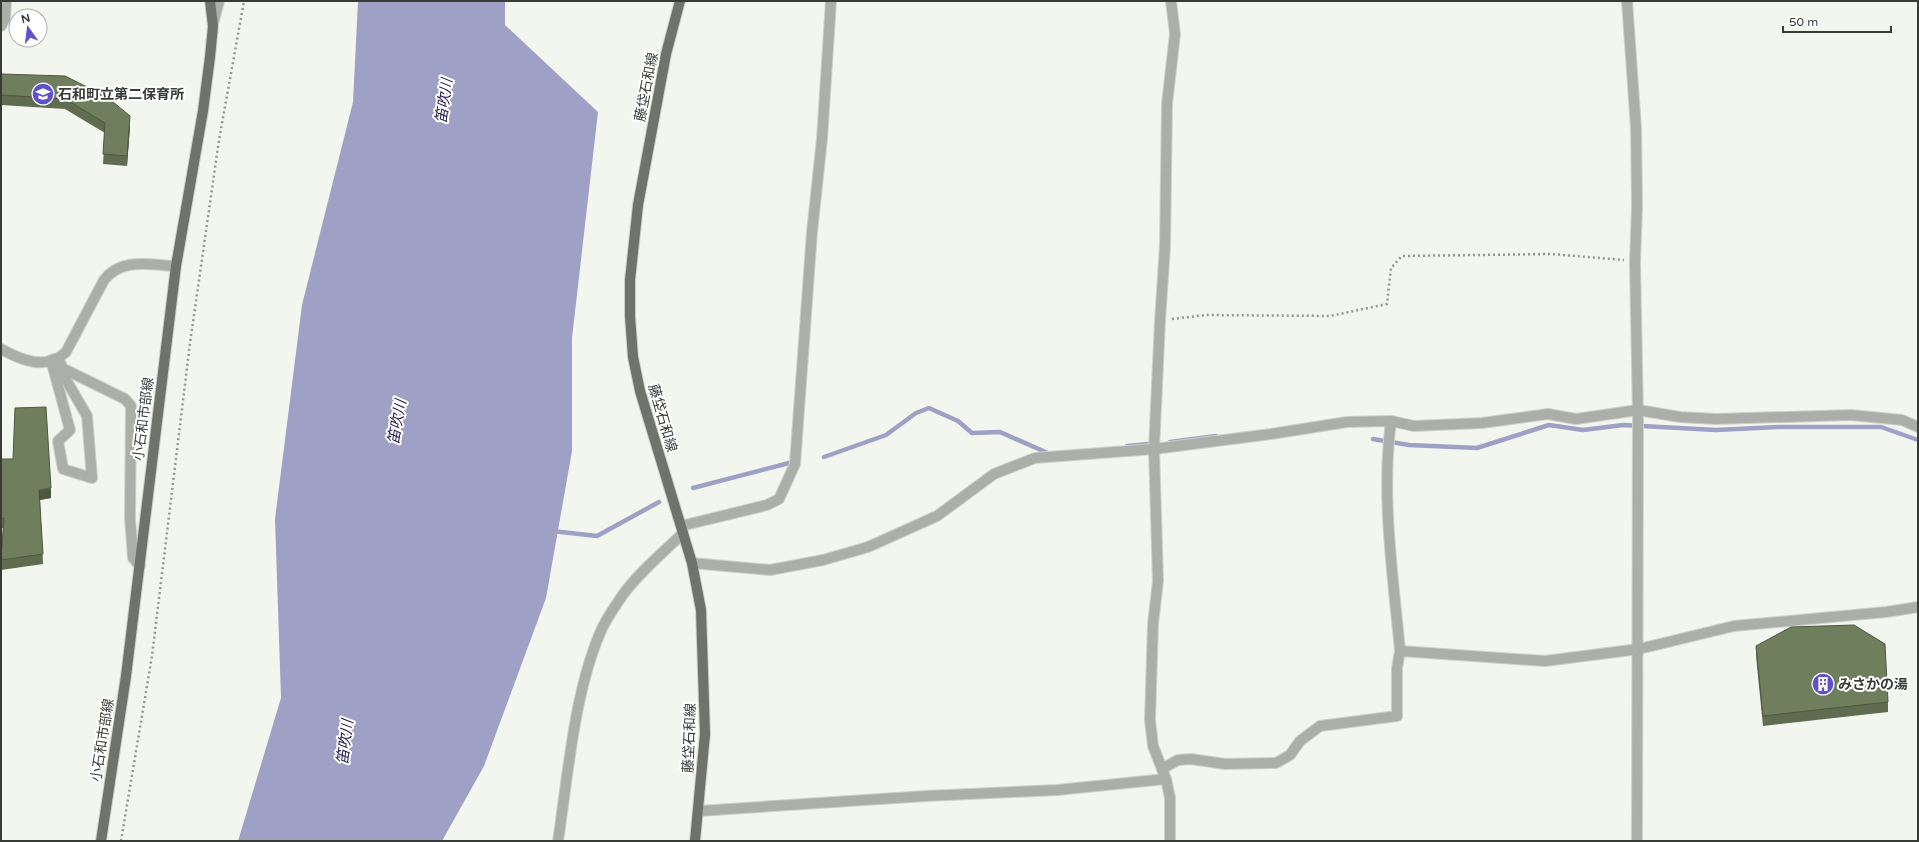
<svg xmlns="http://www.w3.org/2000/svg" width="1919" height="842" font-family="'Varela Round','Noto Sans JP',sans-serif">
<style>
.water{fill:#9fa0c5}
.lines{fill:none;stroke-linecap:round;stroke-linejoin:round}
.stream{stroke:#9fa0c5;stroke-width:4.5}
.minor-casing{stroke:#ced1c9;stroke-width:12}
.major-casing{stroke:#ced1c9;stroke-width:12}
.path{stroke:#949690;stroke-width:2.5;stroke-dasharray:2 3;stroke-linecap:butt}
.minor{stroke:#acaeaa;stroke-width:10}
.major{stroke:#70736d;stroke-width:10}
.wall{fill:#5f6c4f}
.shaded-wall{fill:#4e5840}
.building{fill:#6f7e5c;stroke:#4e5840}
.labels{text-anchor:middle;stroke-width:4;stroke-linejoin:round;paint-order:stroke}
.street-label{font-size:14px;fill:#393b37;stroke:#fff}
.poi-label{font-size:14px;font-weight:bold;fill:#393b37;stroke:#fff;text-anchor:start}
.water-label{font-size:15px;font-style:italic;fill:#252150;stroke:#fff}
</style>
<rect width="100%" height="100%" fill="#f3f6ee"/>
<polygon class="water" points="358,1 505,1 505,25 598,112 572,338 572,451 546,598 484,766 442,841 238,841 281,698 275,519 302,305 353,102"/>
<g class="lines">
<g class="stream">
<polyline points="1373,439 1409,445 1477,448 1549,425 1583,430 1623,425 1716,430 1778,427 1881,427 1918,440"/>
<polyline points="1170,442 1216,436"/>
<polyline points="1127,446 1149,444"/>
<polyline points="824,457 886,435 916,413 929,408 958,421 972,433 1000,432 1050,454"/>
<polyline points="693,488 789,463"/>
<polyline points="552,531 597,536 659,502"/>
</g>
<g class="minor-casing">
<g id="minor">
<polyline points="1627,1 1636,128 1637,207 1635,262 1638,416 1637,841"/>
<polyline points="213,24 219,1"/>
<polyline points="1,26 5,19 6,1"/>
<path d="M 1,349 C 21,360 46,371 66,352 L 104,280 C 122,257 150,265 176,266"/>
<polyline points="51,360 70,430 58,441 63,469 92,478 87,416 54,359"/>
<polyline points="61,364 62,368 125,399 131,406 130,518 133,558 140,566"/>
<polyline points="681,526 767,505 779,499 795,464 812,232 822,139 831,1"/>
<polyline points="692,563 770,570 823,560 868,547 937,516 994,474 1035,458 1154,449 1271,434 1347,422 1391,421 1414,426 1482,423 1548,414 1576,419 1638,410 1680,417 1716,419 1851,415 1902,420 1918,427"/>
<polyline points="1400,651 1545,661 1639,649 1734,626 1886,612 1918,607"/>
<path d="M 1162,769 L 1178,760 L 1191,759 L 1225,764 L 1276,763 L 1290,755 L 1300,741 L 1320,726 L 1397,716 L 1397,668 L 1400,651 C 1393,575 1381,497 1391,421"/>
<polyline points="699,811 926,796 1057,790 1166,779"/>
<path d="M 558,841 C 568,775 574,694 600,633 C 605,620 614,608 622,596 C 638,573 663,553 683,533"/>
<polyline points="1170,841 1170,798 1166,779 1153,746 1150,720 1153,624 1158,581 1154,449 1160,321 1165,246 1167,104 1175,34 1171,1"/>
</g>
</g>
<g class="major-casing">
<g id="major">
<polyline points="680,1 666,54 638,205 630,280 630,316 633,357 640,391 692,563 701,610 705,734 695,841"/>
<polyline points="101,841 126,676 176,266 203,111 210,57 213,26 210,1"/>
</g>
</g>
<g class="path">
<polyline points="1172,319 1206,315 1330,316 1387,304 1391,268 1402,256 1551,254 1624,260"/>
<polyline points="121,841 152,656 190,343 219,140 244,1"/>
</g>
<use href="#minor" class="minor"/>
<use href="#major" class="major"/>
</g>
<g class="wall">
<polygon points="1,77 107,97 130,126 127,166 103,164 105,133 65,109 1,105"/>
<polygon points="1,459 51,498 40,500 43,564 1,570 3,528 1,528"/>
<polygon points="1756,646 1888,702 1888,712 1763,726 1756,656"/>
</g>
<g class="shaded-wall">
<polygon points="130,116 130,126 127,166 127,156"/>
<polygon points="51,488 51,498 39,500 39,490"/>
</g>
<g class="building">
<polygon points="2,74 65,76 107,97 130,116 127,156 103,154 105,123 65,99 1,95 1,77"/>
<polygon points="46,407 51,488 39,490 43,554 1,560 4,518 1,518 1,459 13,459 15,408"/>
<polygon points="1854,625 1885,644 1888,702 1763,716 1756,646 1791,627"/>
</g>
<defs>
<g id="school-disc" transform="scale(1.15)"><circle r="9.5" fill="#5e51ca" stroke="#fff"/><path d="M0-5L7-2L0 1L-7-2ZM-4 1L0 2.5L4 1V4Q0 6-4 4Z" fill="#fff"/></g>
<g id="building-disc" transform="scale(1.15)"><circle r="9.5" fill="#5e51ca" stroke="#fff"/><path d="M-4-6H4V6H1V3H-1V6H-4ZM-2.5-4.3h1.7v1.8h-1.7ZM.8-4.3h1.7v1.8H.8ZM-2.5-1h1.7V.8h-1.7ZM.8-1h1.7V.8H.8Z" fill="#fff"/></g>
</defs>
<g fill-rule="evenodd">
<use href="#school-disc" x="43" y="94"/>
<use href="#building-disc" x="1823" y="684"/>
</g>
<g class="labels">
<g class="street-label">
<text transform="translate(646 87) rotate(-79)" y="5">藤垈石和線</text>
<text transform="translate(663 418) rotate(74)" y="5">藤垈石和線</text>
<text transform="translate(143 419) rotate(-83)" y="5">小石和市部線</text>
<text transform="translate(689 738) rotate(-88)" y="5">藤垈石和線</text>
<text transform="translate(102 740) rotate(-81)" y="5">小石和市部線</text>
</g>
<g class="poi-label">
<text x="58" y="99">石和町立第二保育所</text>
<text x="1838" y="689">みさかの湯</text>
</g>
<g class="water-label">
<text transform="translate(444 101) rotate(-82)" y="5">笛吹川</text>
<text transform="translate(397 422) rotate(-80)" y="5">笛吹川</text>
<text transform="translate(345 742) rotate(-83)" y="5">笛吹川</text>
</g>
</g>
<rect width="1919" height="842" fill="none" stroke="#393b37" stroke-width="4"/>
<g transform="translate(28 28) rotate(346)"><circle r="19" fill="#ffffff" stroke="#b0b1af"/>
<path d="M0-3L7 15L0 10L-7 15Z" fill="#5e51ca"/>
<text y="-6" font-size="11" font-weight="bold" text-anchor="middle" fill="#393b37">N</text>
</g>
<path d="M1783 26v6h108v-6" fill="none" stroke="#393b37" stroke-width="2"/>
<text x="1789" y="26" font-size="12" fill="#393b37" stroke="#ffffff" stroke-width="3" paint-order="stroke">50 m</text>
</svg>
